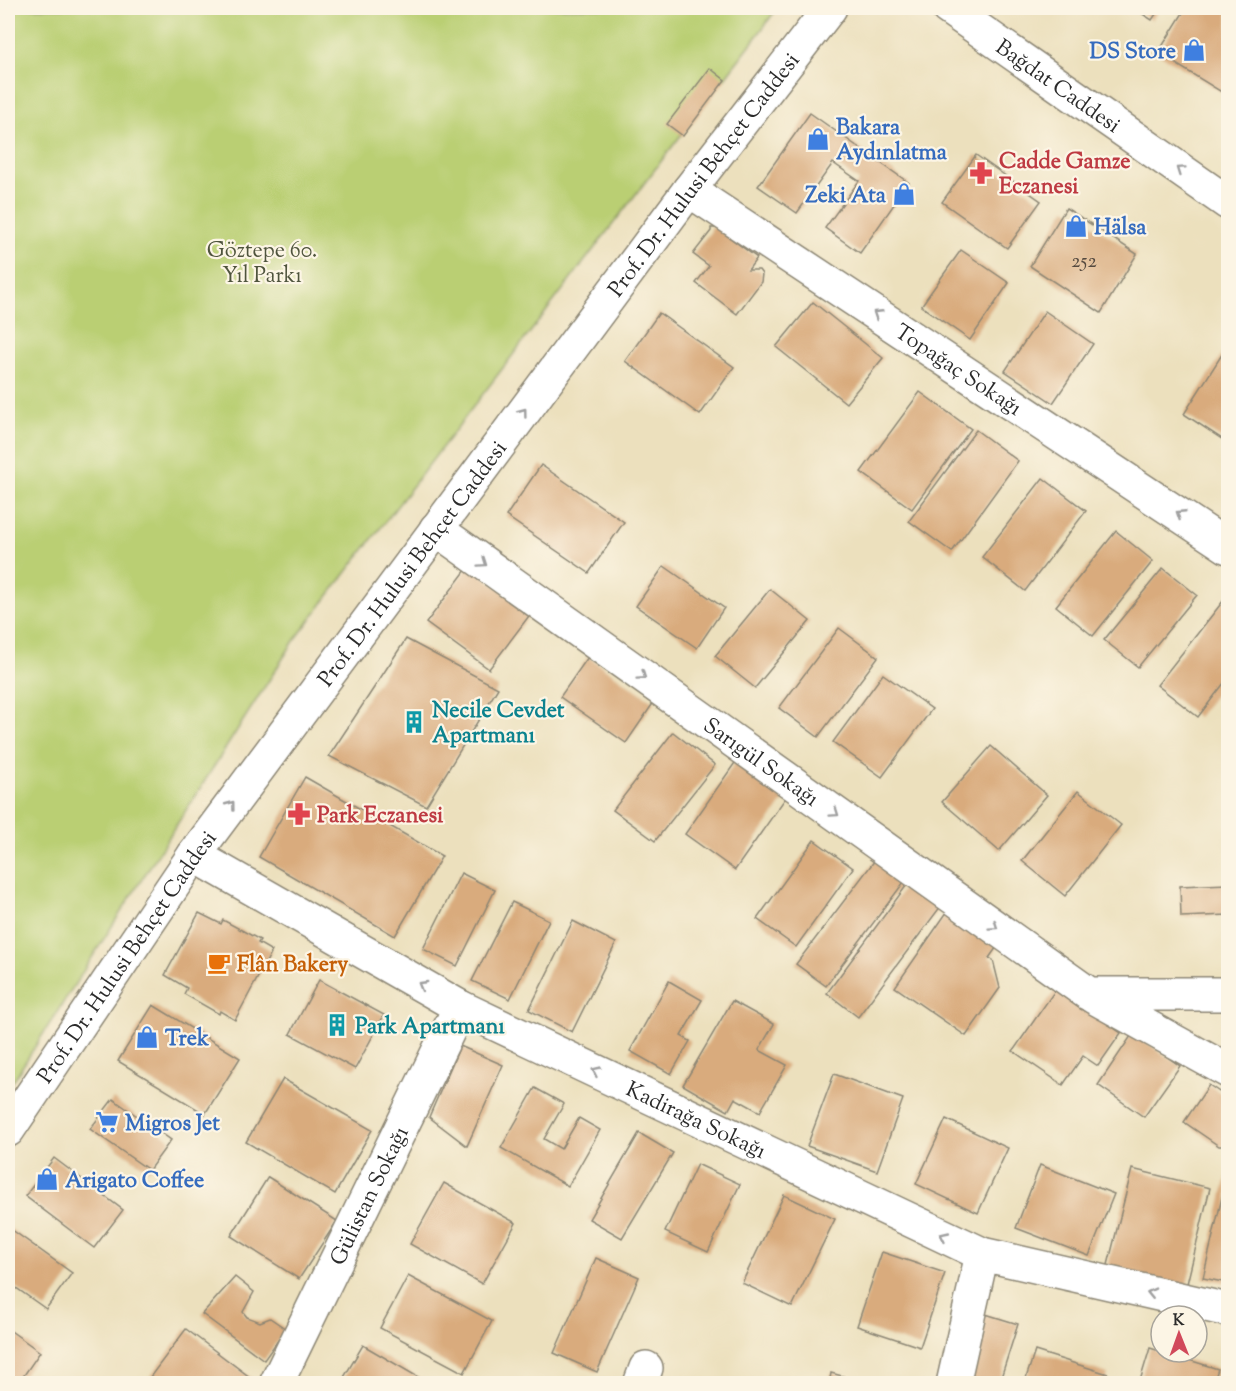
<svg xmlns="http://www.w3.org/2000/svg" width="1236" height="1391" font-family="'Sorts Mill Goudy',serif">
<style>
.green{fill:#bacf73;stroke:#727d4f;stroke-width:1.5}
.building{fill:#d9ab7d}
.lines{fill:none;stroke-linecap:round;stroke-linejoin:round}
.minor-casing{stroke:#8c8674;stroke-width:36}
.major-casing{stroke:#8c8674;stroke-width:36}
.minor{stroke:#fff;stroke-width:33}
.major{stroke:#fff;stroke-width:33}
.oneway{stroke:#a0a0a0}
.labels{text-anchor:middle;stroke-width:4.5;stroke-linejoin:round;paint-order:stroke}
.number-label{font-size:20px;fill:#564b40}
.shop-label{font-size:22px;font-weight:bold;fill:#366cbe;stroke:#fcf5e5;text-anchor:start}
.street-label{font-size:22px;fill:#2b2b2b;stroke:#fcf5e5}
.health-label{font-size:22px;font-weight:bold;fill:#be3a42;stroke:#fcf5e5;text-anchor:start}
.park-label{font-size:22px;fill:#4f543d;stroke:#fcf5e5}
.culture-label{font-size:22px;font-weight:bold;fill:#0d838f;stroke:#fcf5e5;text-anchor:start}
.food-label{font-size:22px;font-weight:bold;fill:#c56008;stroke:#fcf5e5;text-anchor:start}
</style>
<rect width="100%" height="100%" fill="#fcf5e5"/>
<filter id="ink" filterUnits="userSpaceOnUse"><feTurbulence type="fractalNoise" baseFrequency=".0167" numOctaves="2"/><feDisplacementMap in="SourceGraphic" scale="12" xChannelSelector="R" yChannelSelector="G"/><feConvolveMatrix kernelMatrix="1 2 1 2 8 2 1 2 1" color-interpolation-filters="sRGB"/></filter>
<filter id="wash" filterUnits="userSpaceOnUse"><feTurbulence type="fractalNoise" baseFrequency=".008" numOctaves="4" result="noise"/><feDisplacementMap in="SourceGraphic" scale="24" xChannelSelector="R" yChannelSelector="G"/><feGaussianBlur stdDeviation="1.35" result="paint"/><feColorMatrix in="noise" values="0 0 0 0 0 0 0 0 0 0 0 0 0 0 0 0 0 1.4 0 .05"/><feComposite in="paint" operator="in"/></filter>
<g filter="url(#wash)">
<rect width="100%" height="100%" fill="#ece0bd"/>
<polygon class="green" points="8,8 777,8 763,28 294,641 8,1089"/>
<g id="blocks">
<g class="building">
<polygon points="1133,8 1160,8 1152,20"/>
<polygon points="1186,8 1228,8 1228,96 1158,53"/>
<polygon points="710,68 725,80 683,136 667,124"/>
<polygon points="810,113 909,183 860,253 825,228 859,181 833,163 797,213 758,186"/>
<polygon points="976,155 1041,201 1007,248 942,202"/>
<polygon points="1066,208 1137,254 1101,313 1030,266"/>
<polygon points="711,228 721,228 721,231 757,258 748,270 759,270 762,274 761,282 737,314 696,283 709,266 693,254 711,231"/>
<polygon points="961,250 1009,283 970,340 921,306"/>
<polygon points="813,302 883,358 846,403 776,347"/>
<polygon points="1045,311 1093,344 1053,403 1005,371"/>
<polygon points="659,313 734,367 700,415 625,361"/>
<polygon points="1228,345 1228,443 1184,414"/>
<polygon points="920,392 971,429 912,509 861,472"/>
<polygon points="976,430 1018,461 952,552 909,521"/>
<polygon points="541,465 624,522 589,573 506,516"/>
<polygon points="1043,478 1086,511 1025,591 982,557"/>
<polygon points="1116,531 1153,561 1093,636 1056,606"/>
<polygon points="469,566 532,612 489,669 426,623"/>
<polygon points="664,566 724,608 697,648 636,606"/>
<polygon points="1163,568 1197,595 1138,667 1104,640"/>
<polygon points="770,589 810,621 755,688 715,656"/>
<polygon points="1224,600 1228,604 1228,678 1198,717 1157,685"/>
<polygon points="839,628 878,657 818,737 779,708"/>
<polygon points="406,639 498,688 426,806 329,756"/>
<polygon points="588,657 654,702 626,743 560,697"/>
<polygon points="883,674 932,709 882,777 833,742"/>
<polygon points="673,732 715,765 655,841 613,810"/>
<polygon points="991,746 1047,795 999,851 942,802"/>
<polygon points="739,757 789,793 735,870 685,834"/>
<polygon points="305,777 442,856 395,936 259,857"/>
<polygon points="1078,791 1121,825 1065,896 1022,861"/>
<polygon points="814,840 853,868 796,947 757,919"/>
<polygon points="875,860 904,882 826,986 796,964"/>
<polygon points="461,873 495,890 457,966 423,949"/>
<polygon points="912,878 944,902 858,1017 827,993"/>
<polygon points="1228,884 1228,915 1181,917 1180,886"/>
<polygon points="512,902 549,920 510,999 472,981"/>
<polygon points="954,902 1004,937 989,958 993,960 1000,988 966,1036 895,987"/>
<polygon points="199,913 221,924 223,920 260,940 258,943 272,951 235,1020 220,1011 219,1014 184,994 187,988 165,975"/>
<polygon points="573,921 616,943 572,1032 529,1010"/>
<polygon points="319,980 384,1015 355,1069 290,1034"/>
<polygon points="669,981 702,1000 681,1036 690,1041 671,1074 630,1051"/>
<polygon points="1056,989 1121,1033 1098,1066 1083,1056 1063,1085 1013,1051"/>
<polygon points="732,1001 774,1024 759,1050 787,1065 760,1112 735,1098 728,1111 683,1085"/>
<polygon points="153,1005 240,1058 205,1114 118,1061"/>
<polygon points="1133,1033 1180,1066 1144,1117 1098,1085"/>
<polygon points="460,1046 503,1065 467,1146 429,1117"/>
<polygon points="834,1074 903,1099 877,1171 807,1146"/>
<polygon points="283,1079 372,1130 335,1194 246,1142"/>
<polygon points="1209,1085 1228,1098 1228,1146 1219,1146 1184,1122"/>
<polygon points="535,1088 564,1104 544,1139 561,1149 579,1118 600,1130 568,1186 501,1148"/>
<polygon points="113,1099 171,1140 149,1170 90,1129"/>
<polygon points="946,1119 1008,1148 978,1213 916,1184"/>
<polygon points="639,1133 673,1153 622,1238 589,1219"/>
<polygon points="54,1158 123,1210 94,1248 25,1196"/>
<polygon points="697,1164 740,1184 708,1252 665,1232"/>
<polygon points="1040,1165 1114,1194 1089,1256 1016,1228"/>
<polygon points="1132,1169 1210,1188 1186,1288 1107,1269"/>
<polygon points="1228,1172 1228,1283 1203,1278"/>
<polygon points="268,1177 337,1221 299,1279 231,1236"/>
<polygon points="444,1183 516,1223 482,1284 410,1244"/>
<polygon points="784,1195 835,1219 792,1307 742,1283"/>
<polygon points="8,1227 72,1273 46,1309 8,1282"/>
<polygon points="882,1252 945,1273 920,1347 857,1326"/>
<polygon points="596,1258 639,1277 597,1372 554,1353"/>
<polygon points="408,1276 492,1321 464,1373 380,1328"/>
<polygon points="235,1277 254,1292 243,1312 247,1317 260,1322 270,1318 286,1329 264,1360 202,1314"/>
<polygon points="979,1312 1018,1324 999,1384 970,1384"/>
<polygon points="8,1329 40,1352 18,1384 8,1384"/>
<polygon points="186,1329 255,1381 253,1384 151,1384 147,1381"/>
<polygon points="363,1345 430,1384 340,1384"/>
<polygon points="1150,1348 1218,1369 1213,1384 1139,1384"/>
<polygon points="1035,1351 1108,1374 1105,1384 1024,1384"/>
<polygon points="831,1373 868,1383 868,1384 829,1384"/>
</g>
</g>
</g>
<g filter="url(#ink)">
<use href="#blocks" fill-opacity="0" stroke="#8c8674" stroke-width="1.5"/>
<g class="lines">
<g class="minor-casing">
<g id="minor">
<path id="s1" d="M 689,190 L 1228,547"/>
<path id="s2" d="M 436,529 L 1089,994 L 1228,994"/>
<path id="s3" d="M 194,855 L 460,1007 L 982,1254 L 1228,1310"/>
<polyline points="1094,997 1228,1071"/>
<path id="s4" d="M 8,1130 L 194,855 L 689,190 L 830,8"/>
<path id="s5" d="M 276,1384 L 460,1007"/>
<polyline points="640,1384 646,1368"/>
<polyline points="953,1384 982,1254"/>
</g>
</g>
<g class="major-casing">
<g id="major">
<path id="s6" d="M 948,8 L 1228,203"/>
</g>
</g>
<use href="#minor" class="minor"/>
<use href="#major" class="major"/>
</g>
<defs><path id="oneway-chevron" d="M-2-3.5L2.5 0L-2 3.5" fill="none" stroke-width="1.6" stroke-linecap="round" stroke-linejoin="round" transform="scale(1.5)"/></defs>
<g class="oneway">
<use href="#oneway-chevron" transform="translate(1180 170) rotate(-145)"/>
<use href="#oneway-chevron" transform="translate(877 314) rotate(-147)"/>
<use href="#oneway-chevron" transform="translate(523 412) rotate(-53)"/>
<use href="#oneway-chevron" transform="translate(1180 514) rotate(-147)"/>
<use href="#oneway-chevron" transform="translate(483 563) rotate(35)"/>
<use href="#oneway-chevron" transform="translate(642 676) rotate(35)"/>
<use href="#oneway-chevron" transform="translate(231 805) rotate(-53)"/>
<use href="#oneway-chevron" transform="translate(835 813) rotate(35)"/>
<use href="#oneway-chevron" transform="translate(994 926) rotate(35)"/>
<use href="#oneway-chevron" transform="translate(422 985) rotate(-150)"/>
<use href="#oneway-chevron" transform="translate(596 1071) rotate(-155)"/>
<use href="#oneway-chevron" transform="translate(944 1236) rotate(-155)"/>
<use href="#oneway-chevron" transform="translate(1151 1293) rotate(-167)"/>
</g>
</g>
<defs>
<g id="shop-bare" transform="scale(1.8)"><path d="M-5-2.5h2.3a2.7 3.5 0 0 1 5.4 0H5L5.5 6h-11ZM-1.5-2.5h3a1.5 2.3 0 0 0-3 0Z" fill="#3f7fe0" stroke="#fcf5e5" stroke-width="2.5" paint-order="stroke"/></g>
<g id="pharmacy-bare" transform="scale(1.8)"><path d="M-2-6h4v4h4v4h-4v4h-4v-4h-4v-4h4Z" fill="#e0444e" stroke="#fcf5e5" stroke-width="2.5" paint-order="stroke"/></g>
<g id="building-bare" transform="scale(1.8)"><path d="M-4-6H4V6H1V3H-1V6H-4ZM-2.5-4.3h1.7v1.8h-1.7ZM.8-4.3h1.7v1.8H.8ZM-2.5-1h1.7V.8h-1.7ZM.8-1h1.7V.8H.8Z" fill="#0f9aa8" stroke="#fcf5e5" stroke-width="2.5" paint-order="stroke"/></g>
<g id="cafe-bare" transform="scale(1.8)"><path d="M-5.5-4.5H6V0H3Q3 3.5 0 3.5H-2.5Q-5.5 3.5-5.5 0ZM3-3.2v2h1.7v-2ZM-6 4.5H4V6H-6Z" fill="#e8710a" stroke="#fcf5e5" stroke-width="2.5" paint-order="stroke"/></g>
<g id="supermarket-bare" transform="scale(1.8)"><path d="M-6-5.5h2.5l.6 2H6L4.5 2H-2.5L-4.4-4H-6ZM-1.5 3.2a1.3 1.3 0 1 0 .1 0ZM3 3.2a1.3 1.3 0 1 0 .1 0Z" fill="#3f7fe0" stroke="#fcf5e5" stroke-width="2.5" paint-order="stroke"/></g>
</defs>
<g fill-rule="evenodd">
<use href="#shop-bare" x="1194" y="50"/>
<use href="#shop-bare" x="818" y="139"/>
<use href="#pharmacy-bare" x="981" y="173"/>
<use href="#shop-bare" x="904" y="194"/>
<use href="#shop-bare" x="1076" y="226"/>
<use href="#building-bare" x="414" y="722"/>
<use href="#pharmacy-bare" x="299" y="814"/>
<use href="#cafe-bare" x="219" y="963"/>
<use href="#building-bare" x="337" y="1025"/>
<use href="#shop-bare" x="147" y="1037"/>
<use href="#supermarket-bare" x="107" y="1122"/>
<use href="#shop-bare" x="47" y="1179"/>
</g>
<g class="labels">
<g class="number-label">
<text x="1084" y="267">252</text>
</g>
<g class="shop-label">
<text x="1176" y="58" text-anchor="end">DS Store</text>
<text x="836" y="134">Bakara<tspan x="836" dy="25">Aydınlatma</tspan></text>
<text x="886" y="202" text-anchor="end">Zeki Ata</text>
<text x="1094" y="234">Hälsa</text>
<text x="165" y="1045">Trek</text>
<text x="125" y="1130">Migros Jet</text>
<text x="65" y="1187">Arigato Coffee</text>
</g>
<g class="street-label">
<text dy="8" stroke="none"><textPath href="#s6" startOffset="135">Bağdat Caddesi</textPath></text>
<text dy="8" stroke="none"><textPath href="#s4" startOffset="1182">Prof. Dr. Hulusi Behçet Caddesi</textPath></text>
<text dy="8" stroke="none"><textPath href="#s1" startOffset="324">Topağaç Sokağı</textPath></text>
<text dy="8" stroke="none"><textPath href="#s4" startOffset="696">Prof. Dr. Hulusi Behçet Caddesi</textPath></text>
<text dy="8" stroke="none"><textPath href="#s2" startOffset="400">Sarıgül Sokağı</textPath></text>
<text dy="8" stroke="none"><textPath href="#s4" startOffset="210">Prof. Dr. Hulusi Behçet Caddesi</textPath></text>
<text dy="8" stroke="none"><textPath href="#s3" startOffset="568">Kadirağa Sokağı</textPath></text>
<text dy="8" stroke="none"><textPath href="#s5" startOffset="210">Gülistan Sokağı</textPath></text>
</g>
<g class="health-label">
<text x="999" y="168">Cadde Gamze<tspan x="999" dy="25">Eczanesi</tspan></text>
<text x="317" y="822">Park Eczanesi</text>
</g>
<g class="park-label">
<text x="262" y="257">Göztepe 60.<tspan x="262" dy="25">Yıl Parkı</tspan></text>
</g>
<g class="culture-label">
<text x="432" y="717">Necile Cevdet<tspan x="432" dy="25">Apartmanı</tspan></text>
<text x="355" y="1033">Park Apartmanı</text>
</g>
<g class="food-label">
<text x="237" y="971">Flân Bakery</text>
</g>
</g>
<rect width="1236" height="1391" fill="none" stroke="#fcf5e5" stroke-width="30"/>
<g transform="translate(1179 1334) rotate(359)"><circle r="28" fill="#fcf5e5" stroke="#a8a49b" stroke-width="1.5"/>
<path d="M0-4.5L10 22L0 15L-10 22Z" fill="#d1495b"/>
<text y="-9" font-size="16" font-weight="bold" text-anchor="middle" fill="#2b2b2b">K</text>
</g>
</svg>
